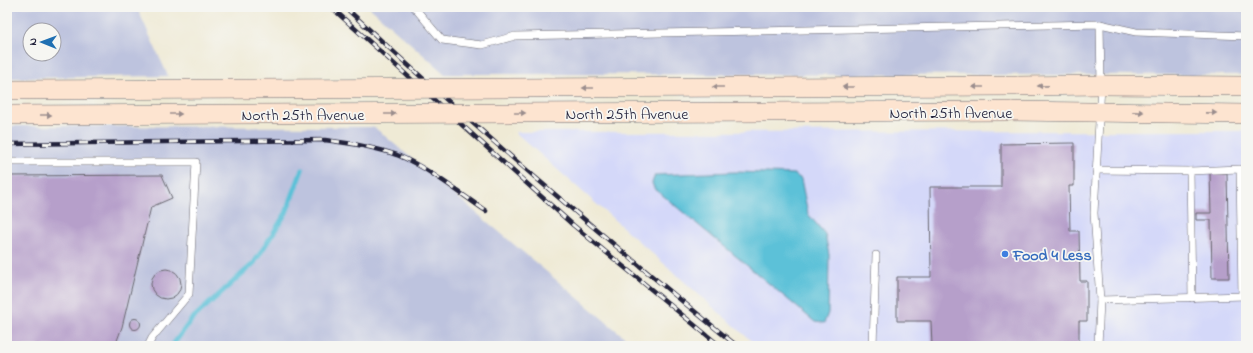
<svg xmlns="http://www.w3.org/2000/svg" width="1253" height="353" font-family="'Indie Flower',sans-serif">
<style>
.built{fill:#d4d8f9}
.industrial{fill:#bdc3de;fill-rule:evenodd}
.water{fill:#5bc1d8;stroke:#3e728a}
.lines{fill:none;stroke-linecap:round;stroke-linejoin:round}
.stream{stroke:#5bc1d8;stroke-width:5}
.building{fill:#b69fca}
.service-casing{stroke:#6a6871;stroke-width:8}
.secondary-casing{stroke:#6a6871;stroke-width:20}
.service{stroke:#fff;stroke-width:7}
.secondary{stroke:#fde4d0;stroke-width:19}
.rail-casing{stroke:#22223b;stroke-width:4.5}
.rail{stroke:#f6f6f2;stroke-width:3;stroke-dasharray:9;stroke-linecap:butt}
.secondary-bridge-casing{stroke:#6a6871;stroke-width:20;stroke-linecap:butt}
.secondary-bridge{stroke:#fde4d0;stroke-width:19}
.oneway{fill:#9a8d8d}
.shop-dot{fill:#3f7fe0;stroke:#f6f6f2;stroke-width:1.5}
.labels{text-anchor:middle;stroke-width:3.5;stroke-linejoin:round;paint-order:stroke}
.street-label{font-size:16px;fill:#22223b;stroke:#f6f6f2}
.shop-label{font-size:16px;font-weight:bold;fill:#366cbe;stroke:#f6f6f2;text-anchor:start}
</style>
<rect width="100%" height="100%" fill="#f6f6f2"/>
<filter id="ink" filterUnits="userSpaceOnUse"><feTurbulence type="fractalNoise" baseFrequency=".025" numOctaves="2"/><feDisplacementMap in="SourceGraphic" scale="8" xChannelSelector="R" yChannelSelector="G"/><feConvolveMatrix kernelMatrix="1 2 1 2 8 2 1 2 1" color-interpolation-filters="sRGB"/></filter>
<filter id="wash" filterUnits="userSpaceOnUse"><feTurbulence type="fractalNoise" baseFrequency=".012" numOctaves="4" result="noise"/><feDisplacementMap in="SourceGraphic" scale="16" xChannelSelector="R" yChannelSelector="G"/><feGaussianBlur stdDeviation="0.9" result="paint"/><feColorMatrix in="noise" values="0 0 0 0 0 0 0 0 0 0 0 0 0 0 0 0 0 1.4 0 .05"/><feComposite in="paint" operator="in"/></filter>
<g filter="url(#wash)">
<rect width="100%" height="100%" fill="#efead5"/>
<polygon class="built" points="1246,131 1246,346 757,346 515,132"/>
<g class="industrial">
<path d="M 7,7 L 130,7 L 139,12 L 168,76 L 7,78 ZM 30,30 L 54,30 L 54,54 L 30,54 Z"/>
<polygon points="369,7 1246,7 1246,75 445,74"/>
<polygon points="7,126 374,127 635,346 7,346"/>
</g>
<polygon class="water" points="736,172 794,174 801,179 808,214 825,234 829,255 828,313 824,323 815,322 654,188 652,183 655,175"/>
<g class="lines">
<polyline class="stream" points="172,346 192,319 254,263 286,213 302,170"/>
</g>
<g id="blocks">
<g class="building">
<polygon points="1074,143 1074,186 1069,186 1070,231 1079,231 1080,281 1087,281 1087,321 1079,321 1079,346 932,346 931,321 897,321 897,277 931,277 930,187 1001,187 1001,144"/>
<polygon points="1210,173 1227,173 1229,278 1212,278 1211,220 1196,220 1196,213 1211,213"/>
<polygon points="162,175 172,198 151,207 122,327 115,346 7,346 7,176"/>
<circle cx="166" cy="284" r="15"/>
<circle cx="135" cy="324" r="5.5"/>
</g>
</g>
</g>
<g filter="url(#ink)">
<use href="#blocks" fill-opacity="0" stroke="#6a6871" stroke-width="1"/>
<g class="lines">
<g class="service-casing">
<g id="service">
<polyline points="414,7 442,40 482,45 515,36 1100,24 1101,85 1094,213 1100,300 1098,346"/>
<polyline points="1100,24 1136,32 1246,36"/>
<polyline points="7,162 196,162 189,294 152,338 148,346"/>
<polyline points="1096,170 1190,171 1192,298"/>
<polyline points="1190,171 1240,169 1242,296"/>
<polyline points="1100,300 1246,296"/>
<polyline points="873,346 876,255"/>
</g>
</g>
<g class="secondary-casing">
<g id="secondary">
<polyline points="1017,86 1101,85 1246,86"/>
<polyline points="1011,111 1246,114"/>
</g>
</g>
<use href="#service" class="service"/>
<use href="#secondary" class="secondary"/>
<g class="rail-casing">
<g id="rail">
<polyline points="331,7 573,225 720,346"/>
<path d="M 345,7 C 471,125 603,237 737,346"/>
<path d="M 7,144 L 325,140 C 350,143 374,147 397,155 C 429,168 458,192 486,211"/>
</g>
</g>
<use href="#rail" class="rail"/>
<g class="secondary-bridge-casing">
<g id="secondary-bridge">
<polyline points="7,90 1017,86"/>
<polyline points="7,115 1011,111"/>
</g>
</g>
<use href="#secondary-bridge" class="secondary-bridge"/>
</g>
<defs><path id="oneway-solid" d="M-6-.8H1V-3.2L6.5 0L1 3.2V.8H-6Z"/></defs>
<g class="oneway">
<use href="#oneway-solid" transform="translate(1043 86) rotate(179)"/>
<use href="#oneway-solid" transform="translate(718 87) rotate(180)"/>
<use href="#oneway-solid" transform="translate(848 87) rotate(180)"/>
<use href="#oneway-solid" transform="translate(978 87) rotate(180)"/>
<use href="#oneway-solid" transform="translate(588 88) rotate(180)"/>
<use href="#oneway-solid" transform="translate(1138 112) rotate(1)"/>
<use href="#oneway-solid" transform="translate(520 113)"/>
<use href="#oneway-solid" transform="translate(1211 113) rotate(1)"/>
<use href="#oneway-solid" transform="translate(176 114)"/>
<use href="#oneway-solid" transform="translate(390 114)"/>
<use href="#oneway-solid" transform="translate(46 115)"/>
</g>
</g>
<circle class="shop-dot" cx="1005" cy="254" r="4"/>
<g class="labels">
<g class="street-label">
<text x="951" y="118">North 25th Avenue</text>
<text x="627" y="119">North 25th Avenue</text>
<text x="303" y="120">North 25th Avenue</text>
</g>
<g class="shop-label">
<text x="1013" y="260">Food 4 Less</text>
</g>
</g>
<rect width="1253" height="353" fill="none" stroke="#f6f6f2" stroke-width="24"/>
<g transform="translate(42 42) rotate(271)"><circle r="19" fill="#f6f6f2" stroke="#a1a1a9"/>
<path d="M0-3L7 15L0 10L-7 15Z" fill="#1f6fb2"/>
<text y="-6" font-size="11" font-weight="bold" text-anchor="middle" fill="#22223b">N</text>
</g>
</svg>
